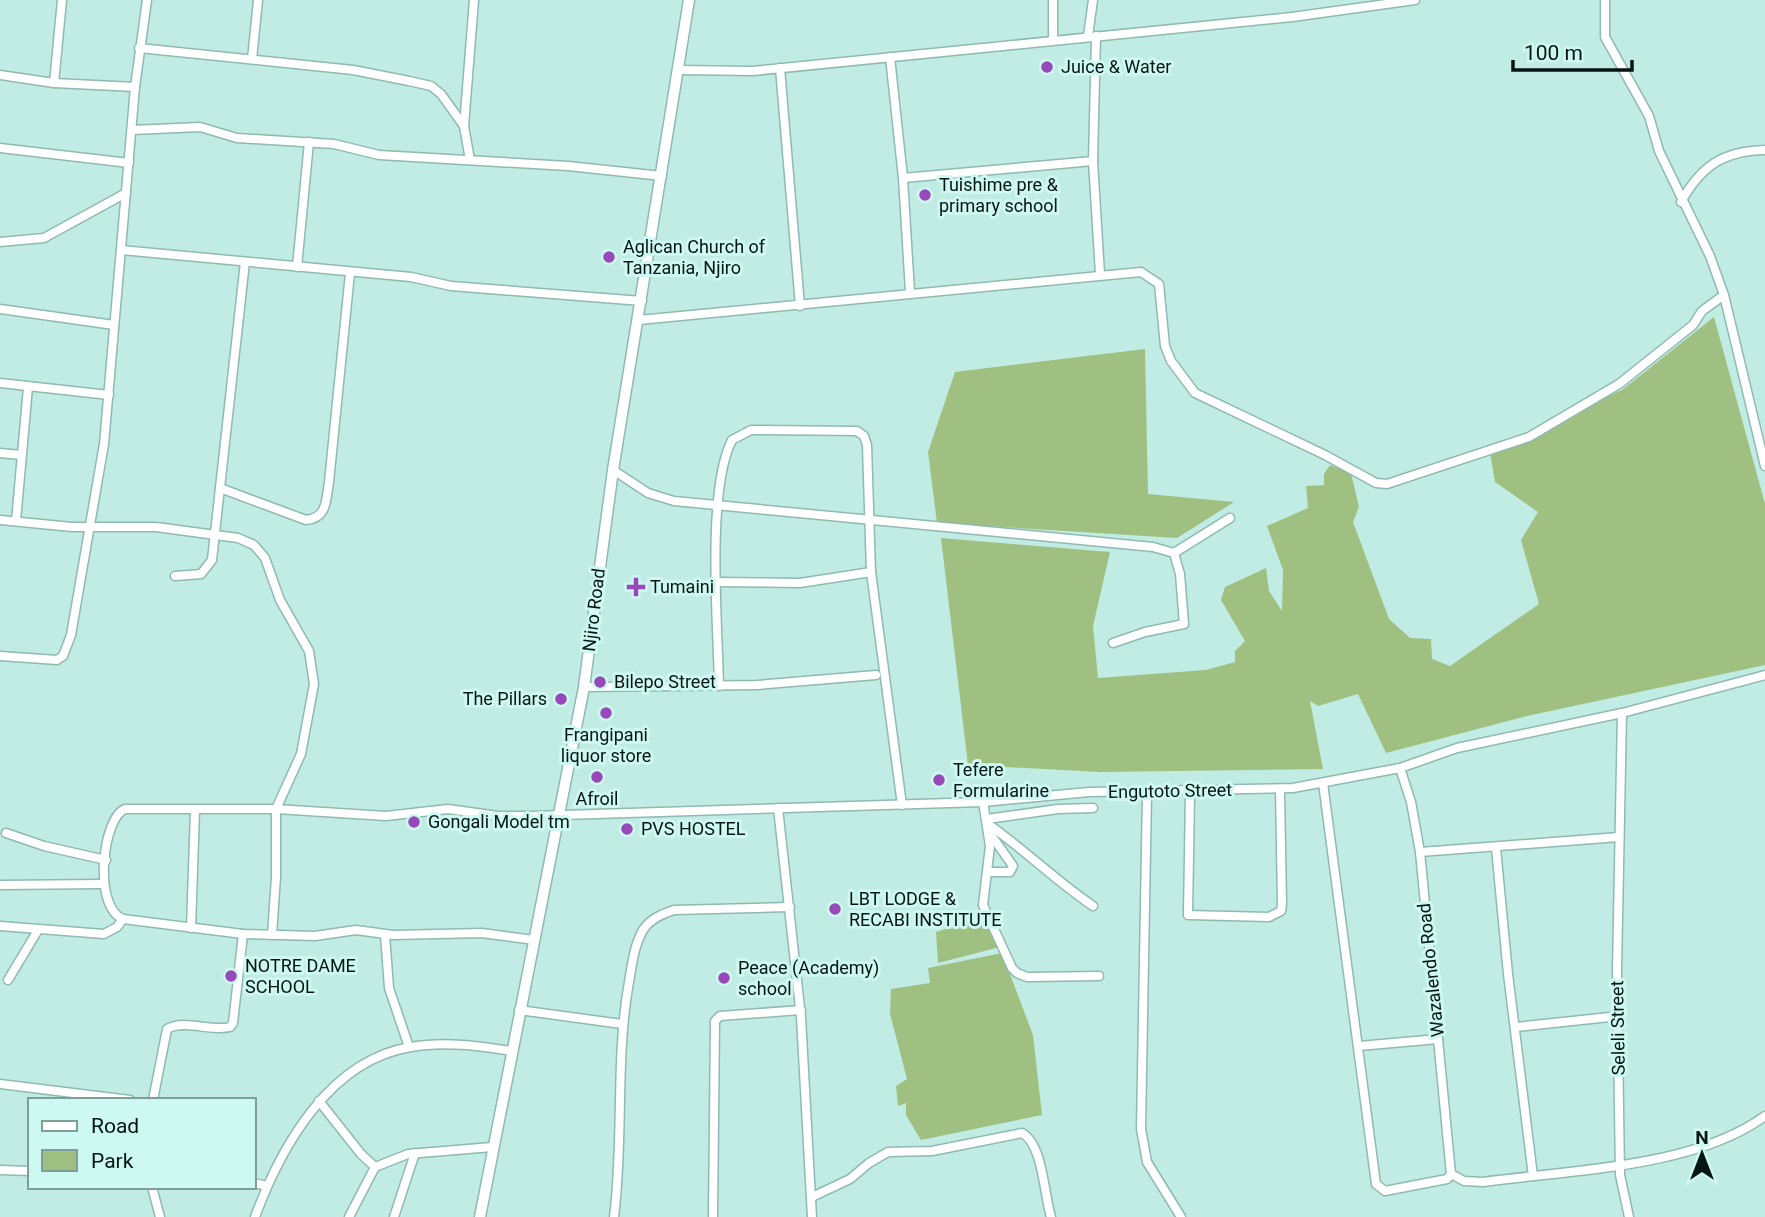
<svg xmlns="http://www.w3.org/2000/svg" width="1765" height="1217" font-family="Roboto,sans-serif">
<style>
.green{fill:#9fc081}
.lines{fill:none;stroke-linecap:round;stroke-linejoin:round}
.minor-casing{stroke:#8fb9b2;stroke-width:11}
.tertiary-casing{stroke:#8fb9b2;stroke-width:13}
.minor{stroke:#fff;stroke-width:8}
.tertiary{stroke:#fff;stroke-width:10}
.poi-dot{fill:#9748b9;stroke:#cef9f2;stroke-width:2.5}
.labels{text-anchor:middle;stroke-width:6;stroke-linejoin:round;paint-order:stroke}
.poi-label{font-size:18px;fill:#051513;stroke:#cef9f2;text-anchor:start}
.street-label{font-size:18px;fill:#051513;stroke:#cef9f2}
</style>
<rect width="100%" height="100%" fill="#c1ece4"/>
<g class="green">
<polygon points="1714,317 1765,504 1765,665 1527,716 1386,753 1358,694 1318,706 1310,701 1323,769 1100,772 968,765 941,538 1110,552 1093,626 1098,678 1206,670 1235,662 1235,651 1245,641 1221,600 1225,587 1266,568 1269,591 1282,611 1283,570 1267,526 1308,508 1306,486 1324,485 1324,474 1330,465 1351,473 1359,507 1353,522 1389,619 1410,638 1431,639 1432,659 1450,666 1539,604 1521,540 1538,512 1495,482 1490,452 1622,390"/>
<polygon points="1145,349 1148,494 1234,502 1177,538 937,523 928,452 955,372"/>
<polygon points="983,917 1000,947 938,963 936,932"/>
<polygon points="1002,953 1033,1035 1042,1115 921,1140 906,1115 906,1103 898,1106 896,1086 907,1079 890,1014 891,989 930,983 928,968"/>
</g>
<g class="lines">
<g class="minor-casing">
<g id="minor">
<polyline points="1605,0 1605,37 1649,116 1659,151 1710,256 1724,295 1765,466"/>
<polyline points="1088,36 1093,0"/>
<polyline points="1096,36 1093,161 1100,274"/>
<polyline points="1053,39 1053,0"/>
<polyline points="139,48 353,70 409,81 431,86 441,94 464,126"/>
<polyline points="890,57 903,178 910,292"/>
<polyline points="252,59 258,0"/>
<polyline points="780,68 800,306"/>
<polyline points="679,70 753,71 1292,17 1415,0"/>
<polyline points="0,75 54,83 135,87"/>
<polyline points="54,83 62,0"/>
<polyline points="132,130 200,127 237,138 334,144 379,155 568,166 662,176"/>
<polyline points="0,148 129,163"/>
<polyline points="470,160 464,126 474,0"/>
<polyline points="903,178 1093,161"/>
<path d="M 1681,202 C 1701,166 1723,151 1765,150"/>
<polyline points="0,242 44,238 126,193"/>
<polyline points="121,250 411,277 451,286 642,301"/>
<polyline points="297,267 309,142"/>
<polyline points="0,309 114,325"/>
<polyline points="639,320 1141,272 1159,284 1165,346 1171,361 1195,393 1325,455 1376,483 1387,484 1529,437 1619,384 1693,325 1702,311 1724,295"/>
<polyline points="0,383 109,395"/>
<polyline points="0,453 21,455"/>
<polyline points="613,470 648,493 674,501 1153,547 1174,553 1180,574 1184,624 1145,632 1113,643"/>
<path d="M 220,488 L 306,520 C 327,518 326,501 329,482 L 350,273"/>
<polyline points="0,520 72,527 156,527 238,538 254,545 265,558 280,600 309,651 314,684 301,754 276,809 276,877 272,935"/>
<polyline points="16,521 28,387"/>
<polyline points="1174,553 1230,518"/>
<polyline points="175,576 201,574 212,560 245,262"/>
<polyline points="716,582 800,583 871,572"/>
<polyline points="0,656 57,660 63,656 71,635 104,444 135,87 147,0"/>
<path d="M 719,686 C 718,626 706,491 732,440 L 751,430 L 857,431 L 864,436 L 867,445 L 871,572 L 902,805"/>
<polyline points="584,687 757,685 876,675"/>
<polyline points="1622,713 1617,970 1620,1175 1629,1217"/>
<polyline points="1400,768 1411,802 1420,852 1451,1174"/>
<polyline points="1323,783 1376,1184 1385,1191 1447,1179 1451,1174"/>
<polyline points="1190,792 1188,915 1269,917 1281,911 1282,904 1280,789"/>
<polyline points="1147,793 1141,1129 1147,1162 1181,1217"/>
<polyline points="983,802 990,846 983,905 1012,968 1017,973 1027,977 1099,976"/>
<polyline points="778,808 801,1017 812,1217"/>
<polyline points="987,819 1058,809 1093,808"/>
<path d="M 988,824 C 1025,850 1056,881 1093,906"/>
<polyline points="6,833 44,846 106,860"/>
<polyline points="1496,848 1508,974 1533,1176"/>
<polyline points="1420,852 1619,837"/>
<polyline points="988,872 1010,872 1013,866 989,832"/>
<polyline points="0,885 103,884"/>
<polyline points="0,926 104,934 117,927 123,919"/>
<polyline points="191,928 195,810"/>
<polyline points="385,935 389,988 409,1047"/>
<path d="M 534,940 L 482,933 L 393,935 L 356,930 L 315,936 L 243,934 L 123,919 C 92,906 103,817 125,809 L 276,809 L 386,816 L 448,809 L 498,816 L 532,816 L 983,802 L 1089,792 L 1293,788 L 1400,768 L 1457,748 L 1622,713 L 1765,675"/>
<polyline points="8,980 38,930"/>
<polyline points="519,1010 622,1024"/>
<polyline points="1516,1027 1619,1016"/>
<polyline points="1359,1046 1438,1039"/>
<polyline points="0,1084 130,1100"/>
<path d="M 153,1100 L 167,1029 C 185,1019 211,1032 230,1027 L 233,1023 L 243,934"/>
<polyline points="319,1101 361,1154 375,1167 408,1154 492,1147"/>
<polyline points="0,1170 30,1171"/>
<path d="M 1451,1174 L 1464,1181 L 1483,1182 C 1570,1170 1694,1168 1765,1116"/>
<polyline points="254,1183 267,1186"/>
<polyline points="152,1187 160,1217"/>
<path d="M 812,1197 L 850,1179 L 869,1163 L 888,1152 L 932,1151 L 1022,1133 C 1043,1144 1044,1195 1051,1217"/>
<path d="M 255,1217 C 281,1147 329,1060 411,1047 C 445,1041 479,1046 512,1051"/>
<polyline points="349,1217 375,1167"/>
<polyline points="394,1217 415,1153"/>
<path d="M 614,1217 C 624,1139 615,1059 629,982 C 632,964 634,946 643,930 C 650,919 662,914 674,910 L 790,907"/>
<polyline points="713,1217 715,1021 720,1016 801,1010"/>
</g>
</g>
<g class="tertiary-casing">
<polyline id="tertiary" points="480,1217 584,687 613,470 689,0"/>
</g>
<use href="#minor" class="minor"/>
<use href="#tertiary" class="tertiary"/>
</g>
<g class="poi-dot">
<circle cx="1047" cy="67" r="7"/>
<circle cx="925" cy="195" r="7"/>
<circle cx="609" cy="257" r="7"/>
<path d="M632.5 576.5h7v7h7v7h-7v7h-7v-7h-7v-7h7z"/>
<circle cx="600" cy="682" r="7"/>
<circle cx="561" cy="699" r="7"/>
<circle cx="606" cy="713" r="7"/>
<circle cx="597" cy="777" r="7"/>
<circle cx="939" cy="780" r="7"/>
<circle cx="414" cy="822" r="7"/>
<circle cx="627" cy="829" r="7"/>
<circle cx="835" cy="909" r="7"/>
<circle cx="231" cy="976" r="7"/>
<circle cx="724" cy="978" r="7"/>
</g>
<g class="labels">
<g class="poi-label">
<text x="1061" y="73">Juice &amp; Water</text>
<text x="939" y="191">Tuishime pre &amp;<tspan x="939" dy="21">primary school</tspan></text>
<text x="623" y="253">Aglican Church of<tspan x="623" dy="21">Tanzania, Njiro</tspan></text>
<text x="650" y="593">Tumaini</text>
<text x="614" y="688">Bilepo Street</text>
<text x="547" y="705" text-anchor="end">The Pillars</text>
<text x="606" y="741" text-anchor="middle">Frangipani<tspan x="606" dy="21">liquor store</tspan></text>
<text x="953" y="776">Tefere<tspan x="953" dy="21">Formularine</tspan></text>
<text x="597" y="805" text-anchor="middle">Afroil</text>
<text x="428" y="828">Gongali Model tm</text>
<text x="641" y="835">PVS HOSTEL</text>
<text x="849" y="905">LBT LODGE &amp;<tspan x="849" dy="21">RECABI INSTITUTE</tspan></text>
<text x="245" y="972">NOTRE DAME<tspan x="245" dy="21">SCHOOL</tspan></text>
<text x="738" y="974">Peace (Academy)<tspan x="738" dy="21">school</tspan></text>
</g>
<g class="street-label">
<text transform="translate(594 610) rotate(-83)" y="6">Njiro Road</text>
<text transform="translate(1170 791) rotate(-1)" y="6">Engutoto Street</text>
<text transform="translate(1431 970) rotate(-96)" y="6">Wazalendo Road</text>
<text transform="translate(1618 1028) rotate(-91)" y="6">Seleli Street</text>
</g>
</g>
<rect x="28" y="1098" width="228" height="91" fill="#cef9f2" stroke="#7e9e99" stroke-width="2"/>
<rect x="42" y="1121" width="35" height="10" fill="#ffffff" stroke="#7e9e99" stroke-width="2"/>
<text x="91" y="1133" font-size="21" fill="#051513">Road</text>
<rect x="42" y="1150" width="35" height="21" fill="#9fc081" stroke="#7e9e99" stroke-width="2"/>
<text x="91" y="1168" font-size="21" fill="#051513">Park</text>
<g transform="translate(1702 1154)" stroke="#cef9f2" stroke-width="5" paint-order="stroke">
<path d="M0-5L12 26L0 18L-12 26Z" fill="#051513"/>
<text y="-10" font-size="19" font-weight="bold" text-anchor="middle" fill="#051513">N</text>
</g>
<path d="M1513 60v10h119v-10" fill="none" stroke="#051513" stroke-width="3.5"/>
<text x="1524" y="60" font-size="21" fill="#051513" stroke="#cef9f2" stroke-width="5" paint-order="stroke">100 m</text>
</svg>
